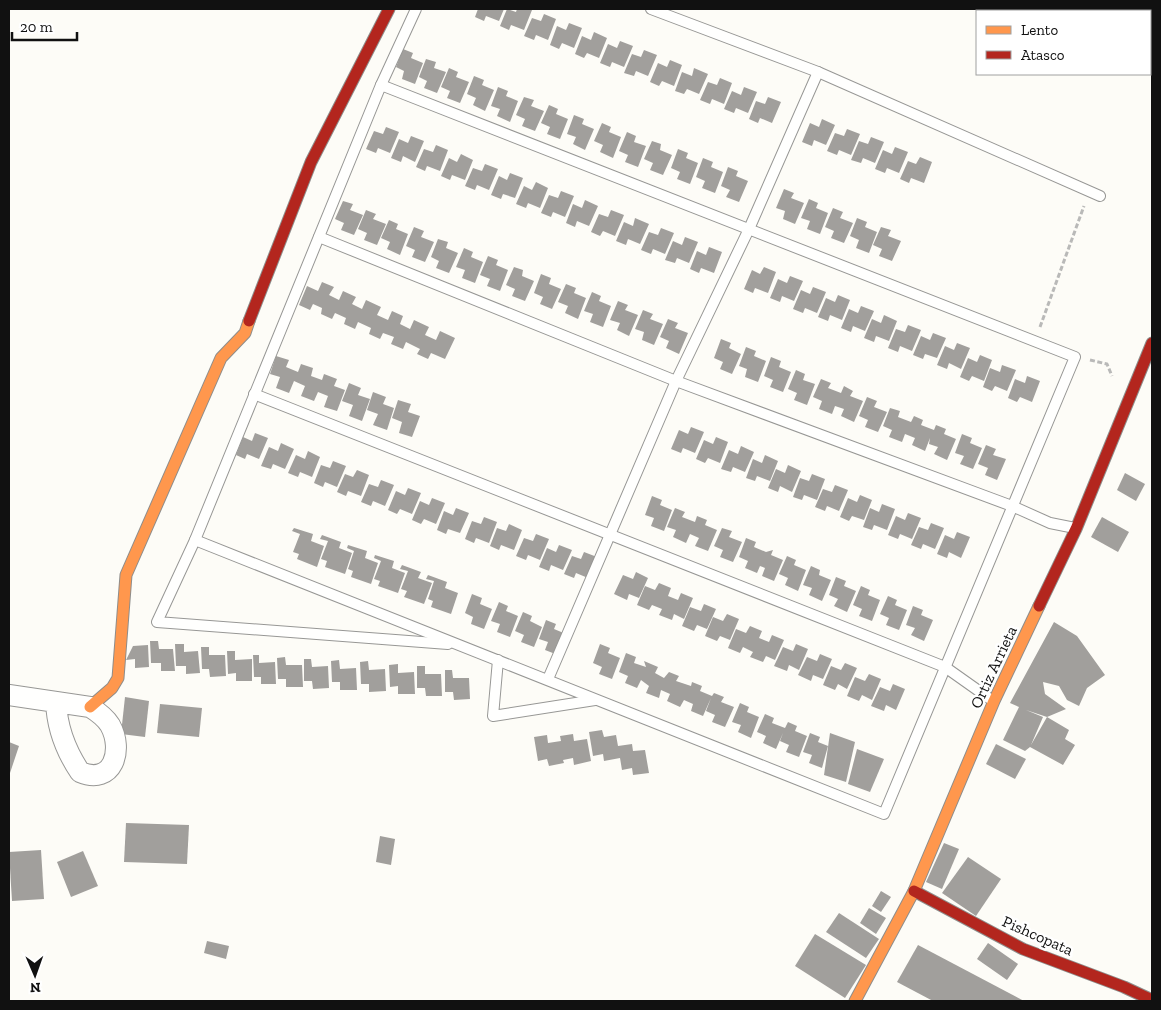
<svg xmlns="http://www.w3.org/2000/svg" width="1161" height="1010" font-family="'Zilla Slab',serif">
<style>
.building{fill:#a19f9c;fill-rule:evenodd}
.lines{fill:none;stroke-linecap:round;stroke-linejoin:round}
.lane-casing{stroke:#979795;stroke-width:12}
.street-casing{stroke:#979795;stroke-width:22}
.slow-casing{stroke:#8e8d8b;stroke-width:13}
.jam-casing{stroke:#8e8d8b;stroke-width:13}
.path{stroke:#b9b9b8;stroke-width:3;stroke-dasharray:5 2.5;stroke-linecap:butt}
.lane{stroke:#fffffe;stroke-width:10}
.street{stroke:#fffffe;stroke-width:20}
.slow{stroke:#ff974d;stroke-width:11}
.jam{stroke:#b3261e;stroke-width:11}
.labels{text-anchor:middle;stroke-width:5;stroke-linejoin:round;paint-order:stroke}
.street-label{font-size:16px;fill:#111;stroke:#fff}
</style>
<rect width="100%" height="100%" fill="#fdfcf7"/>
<g class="building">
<polygon points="478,9 504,9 499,21 486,16 484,21 475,17"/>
<polygon points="507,9 516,12 517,9 532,10 524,30 511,25 509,30 500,26"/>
<polygon points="544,14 556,19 548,40 536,35 534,40 524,36 532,18 541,21"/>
<polygon points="569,23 582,28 574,48 562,43 559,49 550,45 557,26 566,30"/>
<polygon points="594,32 607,38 599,58 587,53 584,58 575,54 582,36 591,40"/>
<polygon points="620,41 633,46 624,67 612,62 610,67 600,63 608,44 617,48"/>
<polygon points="403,49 413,53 411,58 423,63 415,84 402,79 404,71 396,67"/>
<polygon points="644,50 657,55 648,76 636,71 634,76 624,73 632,54 641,57"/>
<polygon points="426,59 436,62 434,68 446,72 437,93 424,88 427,81 419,77"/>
<polygon points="670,60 682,65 674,86 662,81 659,86 650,82 658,63 667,67"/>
<polygon points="449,68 458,72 456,77 469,82 460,103 447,98 450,91 441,87"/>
<polygon points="694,68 708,74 699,94 687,89 684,94 675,91 682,72 692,76"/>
<polygon points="474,76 484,80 482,85 494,90 485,111 473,105 476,98 467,94"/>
<polygon points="720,78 732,83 724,104 712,99 710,104 700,100 708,82 717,85"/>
<polygon points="498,87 508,91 506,96 518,101 510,122 497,116 500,109 491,106"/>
<polygon points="744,87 757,92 748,113 736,108 734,113 724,109 732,91 741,95"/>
<polygon points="524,97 534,100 531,106 544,111 535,131 522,126 525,119 516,115"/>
<polygon points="768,97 781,102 772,123 760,118 758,123 749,119 756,101 765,104"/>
<polygon points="549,105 558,109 556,114 568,119 560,139 547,134 550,127 541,123"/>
<polygon points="574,115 584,119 582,124 594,129 585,150 573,144 576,137 567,134"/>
<polygon points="822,119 835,125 826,145 814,140 812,146 802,142 810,123 819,127"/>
<polygon points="602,123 611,127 609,132 621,137 613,158 600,152 603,145 594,141"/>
<polygon points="386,127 399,132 390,153 378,148 376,153 366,149 374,131 383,134"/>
<polygon points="847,129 860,134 851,155 839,150 837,155 827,151 835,133 844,136"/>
<polygon points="627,132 636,136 634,142 646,146 638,167 625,162 628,155 619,151"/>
<polygon points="411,136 424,141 415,162 403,156 401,162 391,158 399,139 408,143"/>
<polygon points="871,137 884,142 875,163 863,158 861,163 851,160 859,141 868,144"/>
<polygon points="652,141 661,144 660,150 672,155 663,175 650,170 653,163 644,159"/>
<polygon points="436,145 448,150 440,171 427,166 425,171 416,167 424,149 433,152"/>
<polygon points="895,147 908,152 899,173 887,168 885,173 875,169 883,150 892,154"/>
<polygon points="678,149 688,153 686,158 698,163 690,184 677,179 680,172 671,168"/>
<polygon points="461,154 473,160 465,180 452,175 450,180 441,176 449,158 457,162"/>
<polygon points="920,157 932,162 924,183 911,178 909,183 900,179 908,161 916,164"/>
<polygon points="703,158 713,162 711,167 723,172 715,193 702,188 705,181 696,177"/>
<polygon points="485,164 498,169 489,190 477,185 475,190 465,186 473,168 482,171"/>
<polygon points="728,167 738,171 736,176 748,181 739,202 726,197 730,190 721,186"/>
<polygon points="510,173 523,178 515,198 503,194 501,199 491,195 499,176 507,180"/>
<polygon points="536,182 548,188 540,208 528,203 526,208 516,204 524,186 532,190"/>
<polygon points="784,189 794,193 791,198 804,203 795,224 783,219 785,211 776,208"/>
<polygon points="561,191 574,196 565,217 553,212 551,217 541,213 549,195 558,198"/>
<polygon points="809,199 818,203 816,208 828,213 820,234 807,229 810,221 801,218"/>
<polygon points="585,200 598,206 589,226 577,221 575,227 566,223 573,204 582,208"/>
<polygon points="343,201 353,204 350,210 363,215 354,235 341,230 344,223 335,219"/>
<polygon points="833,208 843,212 840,218 853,223 844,243 831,238 834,231 825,227"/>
<polygon points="366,210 376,214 373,219 386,224 377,245 364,240 367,233 358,229"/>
<polygon points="611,210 624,215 615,236 603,231 600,236 591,232 599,214 608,217"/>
<polygon points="635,218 649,224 640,244 628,239 626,245 616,241 624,222 633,226"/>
<polygon points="857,218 867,222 865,227 877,232 869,253 856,248 859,240 850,236"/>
<polygon points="389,220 398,224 396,229 408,234 400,255 387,249 390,242 381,238"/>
<polygon points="414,227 424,231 421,237 434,242 425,262 412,257 415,250 406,246"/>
<polygon points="881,227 891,230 888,236 901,241 892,261 879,256 882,249 873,245"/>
<polygon points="661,228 674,233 665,254 653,249 651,254 641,250 649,232 658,235"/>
<polygon points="685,237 698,242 689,263 677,258 675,263 665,260 673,241 682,245"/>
<polygon points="438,239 448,242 446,248 458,253 449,273 436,268 439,261 431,257"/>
<polygon points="709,247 722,252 714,273 701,268 699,273 690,269 697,251 706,255"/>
<polygon points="464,248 473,252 471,257 483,262 475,283 462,278 465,270 456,267"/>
<polygon points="488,256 498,260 496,265 508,270 500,291 487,286 490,279 480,275"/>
<polygon points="514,267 523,270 522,276 534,281 525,301 512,296 515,289 506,285"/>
<polygon points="764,267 776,272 768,293 755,288 753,293 744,289 752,270 760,274"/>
<polygon points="541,274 551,278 549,284 561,289 552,309 540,304 543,297 534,293"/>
<polygon points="790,276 803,281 794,301 782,296 780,302 770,298 778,279 787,283"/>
<polygon points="322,282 334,287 329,295 339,300 343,291 356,297 352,304 362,309 366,300 381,307 377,315 388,320 392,311 403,316 400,324 410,329 414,320 429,327 425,335 436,340 440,331 455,338 445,359 431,353 428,359 417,354 420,349 406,342 403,349 391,344 394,337 383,333 380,339 369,334 371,328 358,322 355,329 344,324 346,318 335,313 332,319 321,314 322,308 313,304 310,310 299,305 307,286 318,291"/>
<polygon points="566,284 576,288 574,293 586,298 578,319 565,313 568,306 558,302"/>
<polygon points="813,287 826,292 817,313 805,308 803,313 793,309 801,290 810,294"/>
<polygon points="592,292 601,296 599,301 611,306 603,327 590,322 593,314 584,311"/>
<polygon points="838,295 850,300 842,320 830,315 828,321 818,317 826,298 835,302"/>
<polygon points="618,301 628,305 625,310 638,315 629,336 617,330 620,323 610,320"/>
<polygon points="861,306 874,311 865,331 853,326 851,332 841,328 849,309 858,313"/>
<polygon points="643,310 653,314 650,319 663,324 654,345 642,340 644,332 635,329"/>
<polygon points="884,315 897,321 889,341 876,336 874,342 864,338 872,319 881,323"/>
<polygon points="668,319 678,323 675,328 688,333 679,354 666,348 669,341 660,337"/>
<polygon points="908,325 921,330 912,351 900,346 898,352 888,348 896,329 905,332"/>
<polygon points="933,333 946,338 937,358 925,354 923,359 913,355 921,336 930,340"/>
<polygon points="721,339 731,343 729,348 741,354 732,374 720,369 723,362 714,358"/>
<polygon points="957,343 970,348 961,369 949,363 947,369 937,365 945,346 954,350"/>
<polygon points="746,347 756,351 754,356 766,361 758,382 745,377 747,369 739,366"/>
<polygon points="980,355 992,360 984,381 972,376 969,381 960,377 968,358 977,362"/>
<polygon points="276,356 289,360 286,367 298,372 301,364 313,368 311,376 322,380 324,374 337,379 334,386 345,390 337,411 324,407 328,396 318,392 314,401 301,396 305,386 294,381 289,393 276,388 280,377 270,374"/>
<polygon points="771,357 781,361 779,367 791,372 783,392 770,387 773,380 764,376"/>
<polygon points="1002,365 1016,370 1007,391 995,386 992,391 983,387 990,368 1000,372"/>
<polygon points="796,370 805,374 803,380 815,384 807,405 794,400 797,393 788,389"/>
<polygon points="1027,376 1040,381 1032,402 1020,397 1017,402 1008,398 1015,379 1025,383"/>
<polygon points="821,379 831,383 828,388 841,393 844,386 853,391 850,396 863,401 854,422 841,416 844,409 835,406 832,414 819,409 822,401 813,397"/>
<polygon points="349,383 361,388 358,395 370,399 362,421 349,416 353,405 342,401"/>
<polygon points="373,392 386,397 383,404 394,408 387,430 373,425 378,414 367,410"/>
<polygon points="867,397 877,401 874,407 887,412 878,432 865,427 868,420 859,416"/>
<polygon points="398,400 411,404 408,412 420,416 412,437 399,433 402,422 392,418"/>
<polygon points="890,408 900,411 898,417 911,422 914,416 923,420 921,425 934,430 936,425 946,429 944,434 956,439 947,460 934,454 938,447 929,444 930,438 925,451 912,445 915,438 905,434 902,442 889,437 892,430 883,426"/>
<polygon points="691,427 704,432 695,453 683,448 681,453 671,449 679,430 688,434"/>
<polygon points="255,433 268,438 259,459 247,454 245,459 236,455 243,437 252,441"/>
<polygon points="962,434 972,438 970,443 982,448 973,469 960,464 964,456 955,453"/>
<polygon points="716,437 728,442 720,463 708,458 705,463 696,459 704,440 713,444"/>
<polygon points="281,443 294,449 285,469 273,464 271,469 261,466 269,447 278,451"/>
<polygon points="986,445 996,449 993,455 1006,459 997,480 985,475 988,468 978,464"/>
<polygon points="741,446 754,452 745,472 733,467 731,472 721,469 729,450 738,454"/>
<polygon points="308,451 320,457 312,477 300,472 298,477 288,473 296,455 305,459"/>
<polygon points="765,455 778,461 770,481 757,476 755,481 746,478 753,459 762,463"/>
<polygon points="333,461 346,466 337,487 325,482 323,487 314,483 321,465 330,468"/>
<polygon points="788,465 801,471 792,492 780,486 778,492 768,488 776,469 785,473"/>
<polygon points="357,470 369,475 361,496 348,491 346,496 337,492 345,474 353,477"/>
<polygon points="1125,473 1145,484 1136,501 1117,490"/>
<polygon points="812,474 825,479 817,500 804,495 802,500 793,497 800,478 809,481"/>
<polygon points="381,480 394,485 385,506 373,501 371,506 361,502 369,484 378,487"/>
<polygon points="835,485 848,490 839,511 827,506 825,511 815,507 823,489 832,492"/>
<polygon points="408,488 421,493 412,514 400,509 397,514 388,510 396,491 405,495"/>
<polygon points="860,495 872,500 864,520 852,516 849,521 840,517 848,498 857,502"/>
<polygon points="652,496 662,500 660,505 672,510 664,531 651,526 654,518 645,515"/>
<polygon points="432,498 445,503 436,524 424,519 421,524 412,520 420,501 429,505"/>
<polygon points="882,504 895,509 887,530 874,525 872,530 863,527 870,508 879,512"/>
<polygon points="456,508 469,513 460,533 448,529 446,534 437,530 444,511 453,515"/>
<polygon points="675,508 685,512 682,517 695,522 697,516 707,520 705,525 717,530 708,551 695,546 699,538 690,534 686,543 673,537 676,530 667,527"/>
<polygon points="908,513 921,518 912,539 900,534 898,539 888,535 896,516 905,520"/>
<polygon points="484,517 497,522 489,543 476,538 474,543 465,539 472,521 481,524"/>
<polygon points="1102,517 1129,532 1118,552 1091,537"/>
<polygon points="931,523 944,528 935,549 923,544 921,549 911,545 919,527 928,530"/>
<polygon points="509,524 522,530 514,550 501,545 499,550 490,546 497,528 506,531"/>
<polygon points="294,528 313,534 311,541 324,546 317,567 297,559 299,554 293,552 300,534 292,531"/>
<polygon points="722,528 732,531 729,537 742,542 733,562 720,557 723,550 714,546"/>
<polygon points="957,532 970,537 961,558 949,552 947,558 937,554 945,535 954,539"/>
<polygon points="536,534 549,539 540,560 528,555 526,560 516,556 524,538 533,541"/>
<polygon points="322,535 341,542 339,548 352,553 345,574 325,567 327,561 321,559 328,541 320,539"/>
<polygon points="746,538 756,542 754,547 766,552 773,550 771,555 783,560 774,581 762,576 765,568 760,566 757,573 745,568 748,561 739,557"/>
<polygon points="348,545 367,551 365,558 378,563 371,584 351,577 353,571 348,569 354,551 347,548"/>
<polygon points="559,545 572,550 563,570 551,565 549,571 539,567 547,548 556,552"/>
<polygon points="584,552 597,557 588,578 576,573 574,578 564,574 572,556 581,559"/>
<polygon points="375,555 394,561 392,568 405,573 398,593 378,586 380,581 374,579 381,561 374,558"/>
<polygon points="787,556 796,560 794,565 806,570 798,591 785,585 788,578 779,574"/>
<polygon points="402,565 421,572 418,578 432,583 424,604 404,597 407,591 401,589 408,571 400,569"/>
<polygon points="811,566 820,570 819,575 831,580 822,601 809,595 812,588 803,585"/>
<polygon points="636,572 648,578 639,598 629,594 627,600 614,594 623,575 633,579"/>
<polygon points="428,575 447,582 445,588 458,593 451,614 431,607 433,601 428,599 434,581 426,579"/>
<polygon points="836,577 846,581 844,586 856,591 847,612 834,606 838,599 829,595"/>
<polygon points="659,583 671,588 668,596 678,600 681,593 693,598 684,619 674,614 672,620 659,615 662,609 652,605 649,610 637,605 645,586 655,590"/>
<polygon points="861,586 870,590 868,595 880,600 872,621 859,616 862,609 853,605"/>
<polygon points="472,594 482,598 480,604 492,609 484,629 471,624 473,617 465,613"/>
<polygon points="888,596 897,600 895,605 907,610 899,630 886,625 889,618 880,614"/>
<polygon points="499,602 508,606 506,611 518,616 510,637 497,632 500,624 491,621"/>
<polygon points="704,604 716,609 707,629 697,625 694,631 682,626 690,607 701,611"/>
<polygon points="913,606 923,610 921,615 933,620 924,641 911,635 915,628 906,625"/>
<polygon points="523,612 532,616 530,621 542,627 534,647 521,642 524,635 515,631"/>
<polygon points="727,614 739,619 730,640 720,636 717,641 705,636 713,617 723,621"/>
<polygon points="546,620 556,624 554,629 566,634 558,655 545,650 548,642 539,639"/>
<path d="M 1054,622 L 1077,636 L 1105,675 L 1087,688 L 1079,706 L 1067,700 L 1059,686 L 1043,682 L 1045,694 L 1066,709 L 1047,717 L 1069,730 L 1065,739 L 1075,745 L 1063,765 L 1030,747 L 1025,751 L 1003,740 L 1019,707 L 1010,703 ZM 1026,710 L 1047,717 L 1031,745 L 1043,717 Z"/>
<polygon points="750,626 762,631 759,638 769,642 772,635 784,640 775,660 766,656 763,662 750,657 753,652 743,647 740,653 728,648 736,629 746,633"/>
<polygon points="150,641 158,641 159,649 173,649 175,671 161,671 161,663 151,663"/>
<polygon points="175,644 184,644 184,652 198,651 200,673 186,674 186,666 176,666"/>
<polygon points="600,644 610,648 608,653 620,658 612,679 599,674 602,667 593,663"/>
<polygon points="796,644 808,649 799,670 789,665 787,671 774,666 783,647 793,651"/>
<polygon points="148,645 149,667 135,668 135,659 126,660 133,646"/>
<polygon points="201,647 209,647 209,655 225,655 226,676 210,677 209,669 202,669"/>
<polygon points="227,651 235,651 235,660 252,659 252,681 236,681 236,673 228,674"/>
<polygon points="626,653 636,657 634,663 646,667 644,661 658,667 655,673 664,678 669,672 679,676 676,681 691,686 692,682 702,686 700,691 712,696 714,693 724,697 721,702 734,707 725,727 712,722 715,715 706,711 711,698 703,716 691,711 693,704 684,700 680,707 667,701 670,694 661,690 659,698 646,693 649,686 641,680 637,688 625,683 628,676 619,672"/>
<polygon points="820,654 832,659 823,679 813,675 811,681 798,675 807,657 817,661"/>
<polygon points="253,655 259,655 259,663 275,662 276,684 261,684 261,677 254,677"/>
<polygon points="285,657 286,665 302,665 303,687 286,687 286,679 278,679 277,658"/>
<polygon points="304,659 311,659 312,667 328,666 329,688 313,689 312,681 304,681"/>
<polygon points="339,660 340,669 356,668 357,690 340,690 340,682 332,682 331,661"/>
<polygon points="368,661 369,670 385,669 386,691 369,692 369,684 361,684 360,662"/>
<polygon points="845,663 857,668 847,689 838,684 835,690 823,685 831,666 841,670"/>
<polygon points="398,664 398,673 414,672 415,694 398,694 398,686 390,687 389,665"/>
<polygon points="417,666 425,666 425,674 441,674 442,696 426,696 425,688 417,688"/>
<polygon points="445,670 452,670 453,678 469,678 470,699 454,700 453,692 445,692"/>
<polygon points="869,674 881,679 872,700 862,695 859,701 847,696 855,677 865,681"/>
<polygon points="893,684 905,689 896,710 886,705 884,711 871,706 880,687 890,691"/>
<polygon points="125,697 149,701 145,737 121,734"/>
<polygon points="740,703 749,707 747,712 759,717 751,738 738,732 741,725 732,722"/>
<polygon points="160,704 202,708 199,737 157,733"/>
<polygon points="765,714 774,718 772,723 785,728 788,722 797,726 795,731 807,736 799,757 786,752 789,745 780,741 783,733 776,749 763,743 766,736 757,732"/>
<polygon points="602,730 604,737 616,735 618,746 632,744 633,751 645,750 649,773 633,775 632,768 622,770 620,758 604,761 603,754 593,756 589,732"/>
<polygon points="810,733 820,737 818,742 828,746 822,768 809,763 812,755 803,752"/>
<polygon points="830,733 855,742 846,782 824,775"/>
<polygon points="573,734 574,741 587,739 591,761 574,765 573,758 563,760 564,763 549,766 547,759 538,761 534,737 547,735 548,743 561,741 560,736"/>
<polygon points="9,742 19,746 9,776"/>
<polygon points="996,744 1026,759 1015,779 986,764"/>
<polygon points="857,749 884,759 870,792 848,784"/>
<polygon points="126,823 189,825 187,864 124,862"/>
<polygon points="380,836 395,839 391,865 376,862"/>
<polygon points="944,843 959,849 942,889 926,882"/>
<polygon points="41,850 44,899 12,901 9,852"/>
<polygon points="83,851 98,886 71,897 57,862"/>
<polygon points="968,857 1001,879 976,916 942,893"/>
<polygon points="881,891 891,897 881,912 872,906"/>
<polygon points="869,908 886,918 876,934 860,923"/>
<polygon points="839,913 879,939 866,958 826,932"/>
<polygon points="815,934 866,965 845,998 795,966"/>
<polygon points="207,941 229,946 226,959 204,953"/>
<polygon points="988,943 1018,964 1007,980 977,959"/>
<polygon points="918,945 1024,1001 933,1001 897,982"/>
</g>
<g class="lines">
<g class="lane-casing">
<g id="lane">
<polyline points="651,9 818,72 1100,196"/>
<polygon points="381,85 1075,357 884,814 195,540"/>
<polyline points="381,85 416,9"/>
<polyline points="319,237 676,381 1012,506 1050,523 1075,528"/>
<polyline points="254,394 945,667 993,701"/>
<polyline points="195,540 157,622 448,644"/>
<polyline points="498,660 493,716 595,700"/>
<polyline points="548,679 676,381 749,229 818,72"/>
</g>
</g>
<g class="street-casing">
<path id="street" d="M 9,695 L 90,707 C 98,712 105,717 110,725 C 124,750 113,786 80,772 C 66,751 57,728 56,702"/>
</g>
<g class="slow-casing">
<g id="slow">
<polyline points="90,707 112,688 118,678 126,575 221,358 245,333 249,321"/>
<polyline points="855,1001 914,891 994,701 1039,606"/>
</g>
</g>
<g class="jam-casing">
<g id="jam">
<polyline points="249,321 311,162 389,9"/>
<polyline points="1039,606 1076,529 1152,343"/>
<polyline points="914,891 1023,949 1124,987 1152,1000"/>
</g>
</g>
<g class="path">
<polyline points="1040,327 1084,206"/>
<polyline points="1090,360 1107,364 1112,376"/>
</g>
<use href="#lane" class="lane"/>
<use href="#street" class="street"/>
<use href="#slow" class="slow"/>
<use href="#jam" class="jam"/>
</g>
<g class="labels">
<g class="street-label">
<text transform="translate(993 667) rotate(-65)" y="6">Ortiz Arrieta</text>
<text transform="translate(1038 935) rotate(24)" y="6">Pishcopata</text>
</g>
</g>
<rect width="1161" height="1010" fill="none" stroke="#111111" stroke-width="20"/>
<rect x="976" y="10" width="175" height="65" fill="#ffffff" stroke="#a0a0a0"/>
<rect x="986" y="26" width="25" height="8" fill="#ff974d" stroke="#a0a0a0"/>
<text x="1021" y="35" font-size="15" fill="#111111">Lento</text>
<rect x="986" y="51" width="25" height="8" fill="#b3261e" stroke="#a0a0a0"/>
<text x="1021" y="60" font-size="15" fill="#111111">Atasco</text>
<g transform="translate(35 975) rotate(178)" stroke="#ffffff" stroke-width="4" paint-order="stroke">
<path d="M0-4L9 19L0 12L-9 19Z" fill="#111111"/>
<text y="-8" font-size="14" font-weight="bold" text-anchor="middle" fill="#111111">N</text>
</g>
<path d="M12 32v8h65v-8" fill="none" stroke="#111111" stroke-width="2.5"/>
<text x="20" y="32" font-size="15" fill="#111111" stroke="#ffffff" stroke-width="4" paint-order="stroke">20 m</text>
</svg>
